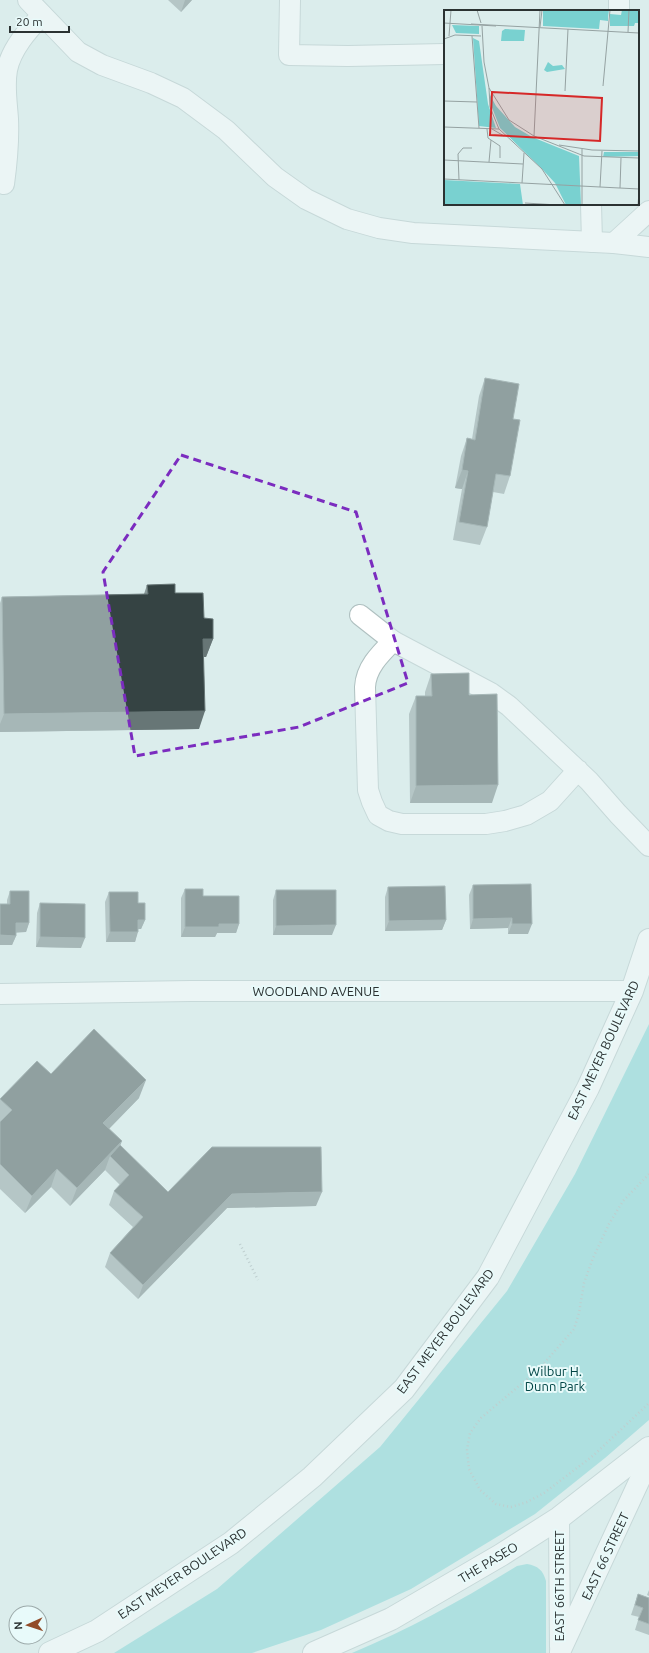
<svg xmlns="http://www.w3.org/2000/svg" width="649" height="1653" font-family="Ubuntu,sans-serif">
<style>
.green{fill:#79d1d0}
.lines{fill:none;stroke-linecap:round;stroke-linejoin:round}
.minor-casing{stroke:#afc0c0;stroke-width:22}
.major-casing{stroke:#afc0c0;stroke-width:24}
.path{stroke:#9caaaa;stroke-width:2.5;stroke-dasharray:1 3;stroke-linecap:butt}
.minor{stroke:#fff;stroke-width:20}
.major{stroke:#fff;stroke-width:22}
.wall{fill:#889898}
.shaded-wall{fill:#677676}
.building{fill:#354343;stroke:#677676}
.marked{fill:none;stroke:#7b2cbf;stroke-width:3;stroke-dasharray:8 5;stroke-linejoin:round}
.labels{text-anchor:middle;stroke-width:4;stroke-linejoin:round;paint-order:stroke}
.street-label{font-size:13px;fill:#2b3232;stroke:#e8fafa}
.park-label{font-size:13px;fill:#014545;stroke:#e8fafa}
.inset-road{fill:none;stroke:#95a2a2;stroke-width:1}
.view{fill:#d62828;fill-opacity:0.15;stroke:#d62828;stroke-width:2}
.inset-edge{fill:none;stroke:#2b3232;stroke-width:2}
</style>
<rect width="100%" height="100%" fill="#dbedec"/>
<g class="green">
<polygon points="649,1024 649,1420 605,1458 535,1514 411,1589 321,1630 252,1653 114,1653 217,1589 380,1447 507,1291 575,1174"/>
<path d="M 527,1564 C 538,1566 543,1570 546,1581 L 546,1653 L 352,1653 C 410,1629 464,1599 517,1566 Z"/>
</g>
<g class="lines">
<g class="minor-casing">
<g id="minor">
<polyline points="28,0 78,52 102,65 151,83 183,98 226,130 275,177 306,199 347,219 379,228 413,233 614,243"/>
<polyline points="290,0 289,55 348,56 445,54"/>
<polyline points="619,0 619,11"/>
<path d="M 4,184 C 7,162 9,141 8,119 C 7,103 4,86 7,70 C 11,49 28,30 42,15"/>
<polyline points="591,204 592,242"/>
<polyline points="649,211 614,243 649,247"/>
<polyline points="360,615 393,641"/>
<path d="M 578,770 L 550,801 L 526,815 L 505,821 L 486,824 L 402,824 L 389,821 L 378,815 L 372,802 L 368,790 L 365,687 C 366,668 379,655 393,641 L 491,693 L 509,706 L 589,781 L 618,814 L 649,846"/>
<polyline points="0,994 191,991 632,991"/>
<polyline points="559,1518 560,1647"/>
<polyline points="560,1652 649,1460"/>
</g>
</g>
<g class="major-casing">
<g id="major">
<polyline points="50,1653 97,1631 231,1543 312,1477 404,1389 488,1277 588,1088 632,991 649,940"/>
<polyline points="314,1653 391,1619 501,1555 559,1518 649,1448"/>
</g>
</g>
<g class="path">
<polyline points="649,1174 623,1201 609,1224 593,1258 584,1283 579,1313 574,1329 539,1369 481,1418 470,1433 467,1450 469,1469 480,1490 496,1504 511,1507 527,1502 544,1493 594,1455 649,1403"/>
<polyline points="240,1244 258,1280"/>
</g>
<use href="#minor" class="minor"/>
<use href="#major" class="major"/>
</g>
<g class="wall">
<polygon points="168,0 192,0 181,12"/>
<polygon points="485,378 513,419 510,476 504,494 493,492 487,527 480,545 453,540 462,489 455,488 461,456 467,438 472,439 479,396"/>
<polygon points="147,585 175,593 204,618 213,639 206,657 204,657 199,729 0,732 0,603 2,597 144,594"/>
<polygon points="431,674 469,695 492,803 410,803 409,714 416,696 425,696 425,692"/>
<polygon points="473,885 528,934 508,934 508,928 470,929 469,895"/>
<polygon points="388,887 446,920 442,930 385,931 385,897"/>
<polygon points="185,889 203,896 239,924 236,933 217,933 215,937 181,937 181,898"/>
<polygon points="276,890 332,935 273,935 273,900"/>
<polygon points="10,891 29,923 26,932 16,932 16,936 12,945 7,904 7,900"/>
<polygon points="109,892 138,903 145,920 141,929 138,929 135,942 106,942 105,902"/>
<polygon points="40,903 81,948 36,947 37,913"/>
<polygon points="139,1098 109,1129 120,1145 168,1192 316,1206 227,1208 138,1299 105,1267 110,1253 133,1227 109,1205 114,1191 120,1185 105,1170 70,1206 51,1187 25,1213 0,1189 0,1099"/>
<polygon points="649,1590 649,1596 647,1595"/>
<polygon points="638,1594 649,1598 649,1635 635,1630 639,1617 631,1615"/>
</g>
<g class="shaded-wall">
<polygon points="185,0 192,0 181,12"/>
<polygon points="462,470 468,471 462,489 455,488"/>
<polygon points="203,639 213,639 206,657 197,657"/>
<polygon points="205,711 199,729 0,732 0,724 4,714"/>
<polygon points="498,785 492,803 410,803 416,786"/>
<polygon points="512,918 508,928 470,929 473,919"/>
<polygon points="138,920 145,920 141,929 134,929"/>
<polygon points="446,920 442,930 385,931 389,921"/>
<polygon points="16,923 29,923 26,932 12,933"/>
<polygon points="219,924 239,924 236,933 217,933 215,937 181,937 185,927"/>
<polygon points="512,924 532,924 528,934 508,934"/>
<polygon points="336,925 332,935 273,935 276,926"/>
<polygon points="110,932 138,932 135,942 106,942"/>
<polygon points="0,935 16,936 12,945 0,945"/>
<polygon points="40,937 85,938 81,948 36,947"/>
<polygon points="146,1080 139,1098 97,1141 103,1123"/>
<polygon points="122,1141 115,1159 110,1156 105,1170 70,1206 77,1188"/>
<polygon points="57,1169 51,1187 25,1213 32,1196"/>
<polygon points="322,1192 316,1206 227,1208 138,1299 143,1285 232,1194"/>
</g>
<g class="building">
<polygon points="485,378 519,384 513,419 520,420 510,476 496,474 487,527 459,522 468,471 462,470 467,438 475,440"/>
<polygon points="175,584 175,593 203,593 204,618 213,619 213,639 203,639 205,711 4,714 2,597 148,594 147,585"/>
<polygon points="469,673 469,695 497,694 498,785 416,786 416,696 432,696 431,674"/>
<polygon points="531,884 532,924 512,924 512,918 473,919 473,885"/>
<polygon points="445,886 446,920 389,921 388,887"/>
<polygon points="185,889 203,889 203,896 239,896 239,924 219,924 219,927 185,927"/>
<polygon points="276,890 336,890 336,925 276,926"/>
<polygon points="10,891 29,891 29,923 16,923 16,936 0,935 0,904 10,904"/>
<polygon points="109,892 138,892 138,903 145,903 145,920 138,920 138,932 110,932"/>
<polygon points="40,903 85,904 85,938 40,937"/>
<polygon points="94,1029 146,1080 103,1123 122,1141 77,1188 57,1169 32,1196 0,1164 0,1122 12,1110 0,1099 37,1061 51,1074"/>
<polygon points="120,1145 168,1192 212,1147 321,1147 322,1192 232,1194 143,1285 110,1253 143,1217 114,1191 129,1175 110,1156"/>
<polygon points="638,1594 649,1598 649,1624 638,1620 643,1608 635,1605"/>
</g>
<path d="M0 0H649V1653H0ZM 181,455 L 356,512 L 408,683 L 299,727 L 135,756 L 103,572 Z" fill="#dbedec" fill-opacity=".55" fill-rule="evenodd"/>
<path class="marked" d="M 181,455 L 356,512 L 408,683 L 299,727 L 135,756 L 103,572 Z"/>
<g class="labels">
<g class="street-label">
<text x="316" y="996">WOODLAND AVENUE</text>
<text transform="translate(603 1050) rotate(-65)" y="5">EAST MEYER BOULEVARD</text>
<text transform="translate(445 1331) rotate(-53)" y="5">EAST MEYER BOULEVARD</text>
<text transform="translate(605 1556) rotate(-65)" y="5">EAST 66 STREET</text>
<text transform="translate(488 1562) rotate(-31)" y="5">THE PASEO</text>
<text transform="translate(182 1573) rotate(-34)" y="5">EAST MEYER BOULEVARD</text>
<text transform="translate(559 1586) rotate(-90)" y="5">EAST 66TH STREET</text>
</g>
<g class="park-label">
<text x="555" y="1376">Wilbur H.<tspan x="555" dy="15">Dunn Park</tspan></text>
</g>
</g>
<g transform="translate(444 10)">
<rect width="195" height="195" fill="#dbedec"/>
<path d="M 99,0 L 165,0 L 164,7 L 164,11 L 156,10 L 155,19 L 99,16 ZM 178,0 L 195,0 L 195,13 L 191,13 L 190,16 L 166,16 L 166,4 L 177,5 ZM 8,15 L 35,16 L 35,24 L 12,23 ZM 61,19 L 81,20 L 80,31 L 57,31 L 58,21 ZM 29,28 L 35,31 L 44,94 L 52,118 L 35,116 ZM 104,52 L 109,56 L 118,55 L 121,59 L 103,62 L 100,60 ZM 45,83 L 52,96 L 71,117 L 88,127 L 135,146 L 137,195 L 122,195 L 111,173 L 99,160 L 56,118 L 47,95 ZM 160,142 L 195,142 L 195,146 L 159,147 ZM 0,170 L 76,174 L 79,195 L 0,195 Z" fill="#79d1d0"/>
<path class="inset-road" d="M 33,0 L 37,13M 0,13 L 52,16M 27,14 L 195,23M 38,16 L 40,52 L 45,78 L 65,110 L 90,126 L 140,146 L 195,148M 96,17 L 98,0M 184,22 L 185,0M 5,26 L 7,0M 28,26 L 35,118M 0,29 L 11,25 L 37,26M 159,76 L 166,0M 45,78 L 46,97 L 55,119 L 98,159 L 121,195M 121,81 L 124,19M 0,91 L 33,92M 0,117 L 55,119M 43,119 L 44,128 L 56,136 L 56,148M 48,119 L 60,126M 90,126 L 96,0M 115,135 L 148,140 L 195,141M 138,139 L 138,195M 0,150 L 79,154M 45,152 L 47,130M 0,169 L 195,179M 15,170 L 14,144 L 19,138 L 28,138M 78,173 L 80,143M 156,177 L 158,141M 176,178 L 177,148M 81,193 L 114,195M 194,195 L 195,182"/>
<path class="view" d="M 48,82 L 158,88 L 156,131 L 46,125 Z"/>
<rect width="195" height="195" class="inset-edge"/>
</g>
<g transform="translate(28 1625) rotate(267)"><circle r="19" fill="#e8fafa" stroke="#9caaaa"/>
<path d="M0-3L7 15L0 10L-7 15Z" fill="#924b28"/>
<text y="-6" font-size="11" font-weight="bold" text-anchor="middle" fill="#2b3232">N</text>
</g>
<path d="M10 26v6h59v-6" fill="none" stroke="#2b3232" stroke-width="2"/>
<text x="16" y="26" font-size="12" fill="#2b3232" stroke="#e8fafa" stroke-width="3" paint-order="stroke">20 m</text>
</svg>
